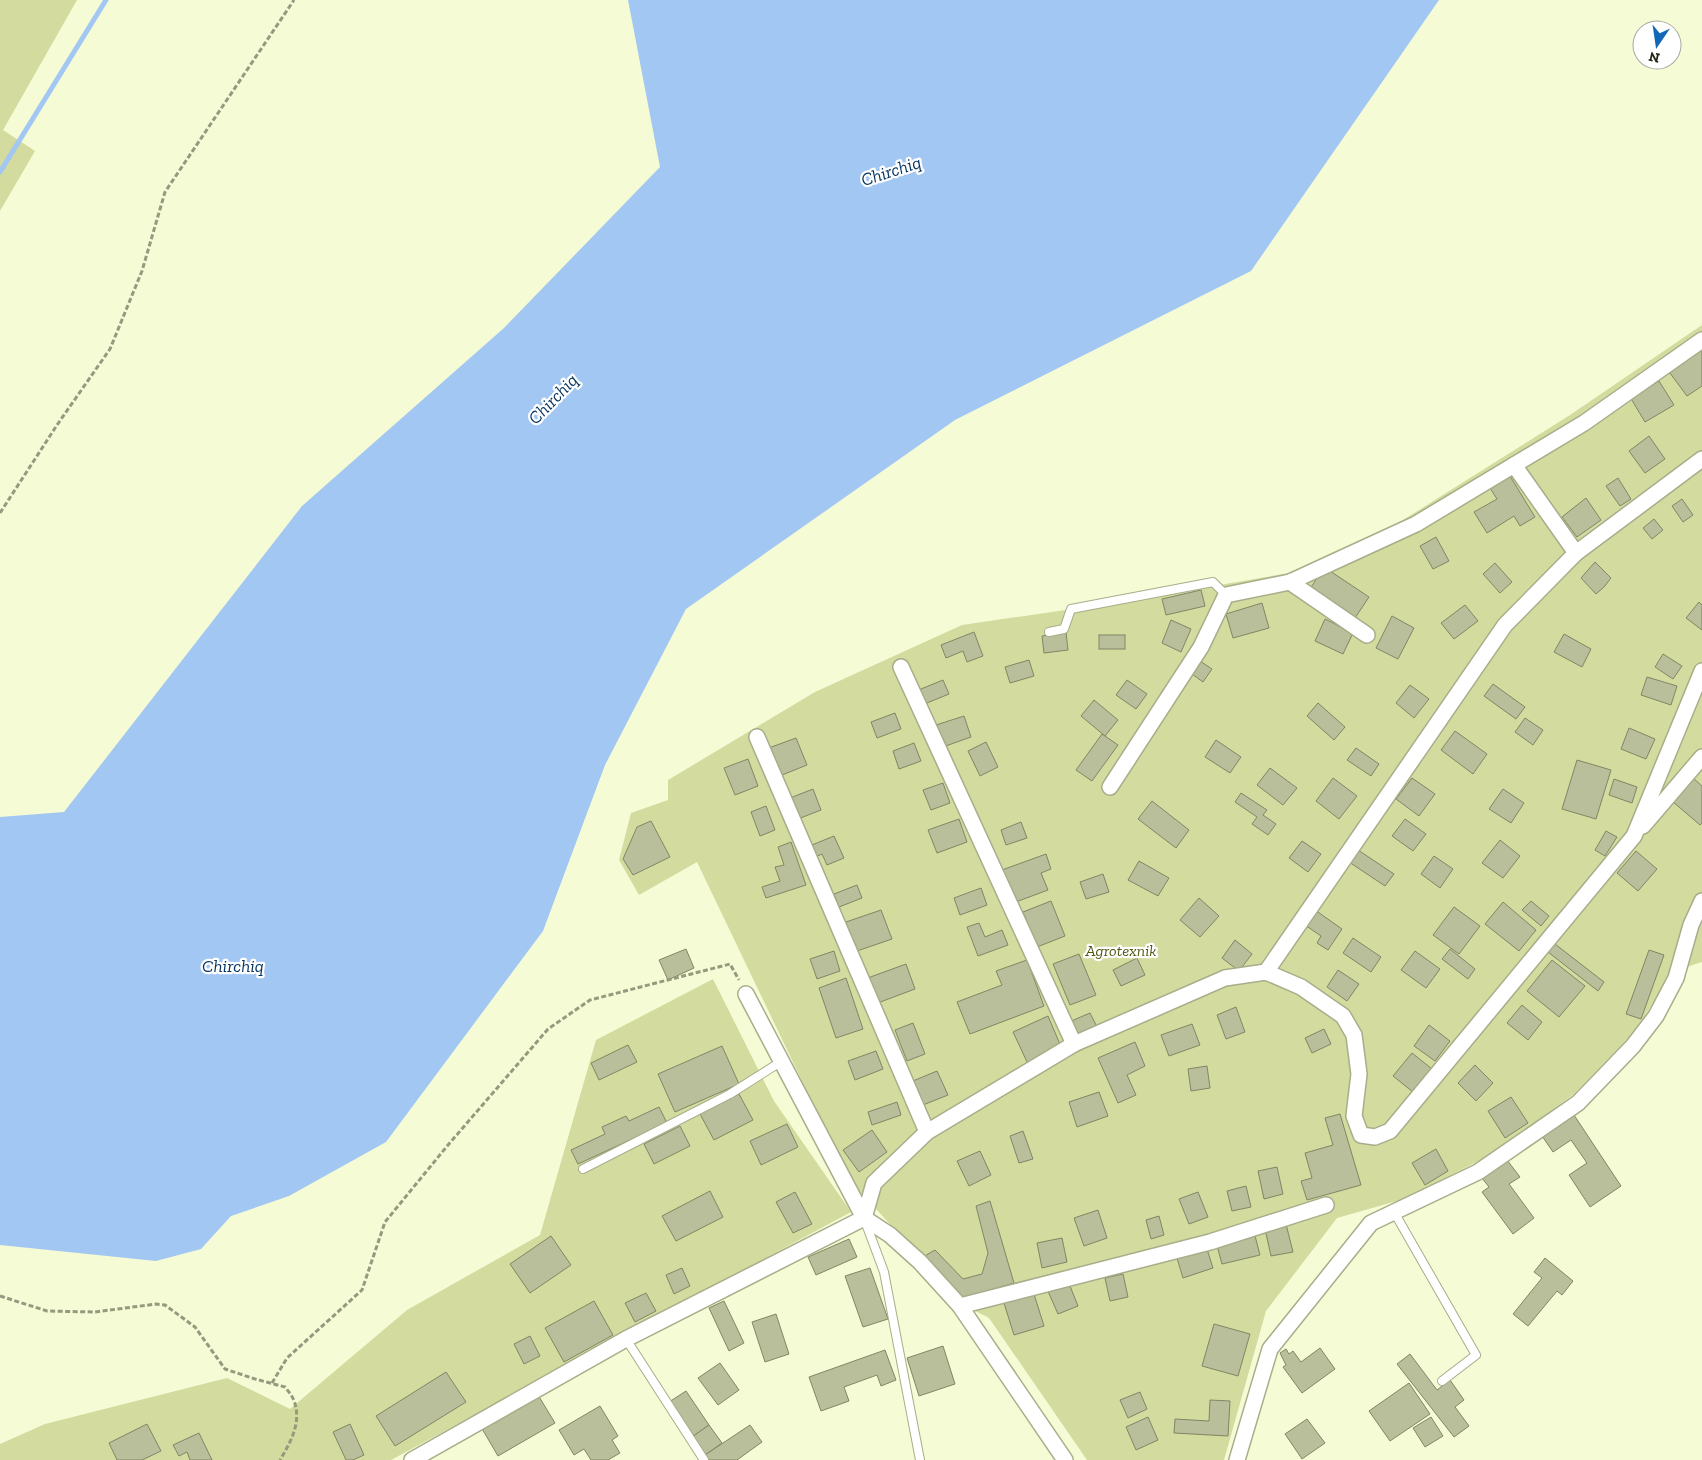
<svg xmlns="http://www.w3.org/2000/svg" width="1702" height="1460" font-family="'Zilla Slab',serif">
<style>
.green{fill:#d3db9e}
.water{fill:#a2c7f2}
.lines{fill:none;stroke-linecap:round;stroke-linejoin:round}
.stream{stroke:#a2c7f2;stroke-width:5}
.building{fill:#b9bf9a;stroke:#818664}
.service-casing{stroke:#a8ad8a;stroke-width:10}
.minor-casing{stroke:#a8ad8a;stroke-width:18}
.path{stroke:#95997e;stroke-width:3;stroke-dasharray:5 2.5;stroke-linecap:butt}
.service{stroke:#fff;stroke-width:8}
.minor{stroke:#fff;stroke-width:15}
.labels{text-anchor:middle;stroke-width:4.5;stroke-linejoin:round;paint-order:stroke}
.park-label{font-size:16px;font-style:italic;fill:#525812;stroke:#fff}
.water-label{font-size:18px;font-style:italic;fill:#03335e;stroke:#fff}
</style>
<rect width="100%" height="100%" fill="#f5fbd5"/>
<g class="green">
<polygon points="0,0 77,0 3,130 35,151 0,211"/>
<polygon points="1702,325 1702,962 1671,972 1638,1028 1574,1094 1492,1154 1404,1199 1337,1218 1266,1311 1224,1460 1087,1460 989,1318 956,1301 920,1257 855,1186 826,1131 697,862 639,895 619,860 631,813 668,800 668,780 815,692 962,625 1127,601 1330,566 1570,415"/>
<polygon points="713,979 774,1101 851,1212 391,1460 0,1460 0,1444 45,1424 227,1378 290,1409 407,1310 540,1235 596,1040"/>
</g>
<polygon class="water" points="628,0 1439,0 1251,271 955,420 686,609 605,765 543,931 386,1142 289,1196 231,1216 201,1249 156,1261 0,1245 0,817 64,812 302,506 504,328 660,167"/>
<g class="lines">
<polyline class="stream" points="0,172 106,0"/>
</g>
<g class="building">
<polygon points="1702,342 1702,386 1687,396 1667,369"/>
<polygon points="1659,381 1674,405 1645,422 1630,397"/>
<polygon points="1649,436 1665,459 1645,473 1629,451"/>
<polygon points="1510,476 1535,517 1520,526 1514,516 1487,533 1474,512 1497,499 1490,488"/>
<polygon points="1618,478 1631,499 1620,506 1606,486"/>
<polygon points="1586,498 1601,520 1577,537 1562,517"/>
<polygon points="1682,499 1693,515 1683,522 1672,506"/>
<polygon points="1654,519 1663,530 1652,539 1643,528"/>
<polygon points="1436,537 1449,561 1433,569 1420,546"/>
<polygon points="1595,562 1611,578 1604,587 1596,594 1581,578"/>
<polygon points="1495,563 1512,582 1500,593 1483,574"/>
<polygon points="1324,567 1369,597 1353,621 1308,592"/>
<polygon points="1201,590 1205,606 1166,615 1162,599"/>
<polygon points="1699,602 1702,605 1702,630 1686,618"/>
<polygon points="1262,603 1269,628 1233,638 1226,614"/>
<polygon points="1465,605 1478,621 1454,639 1441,623"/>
<polygon points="1392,616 1414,628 1398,659 1376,648"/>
<polygon points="1325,619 1353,633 1343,654 1315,641"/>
<polygon points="1171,620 1191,629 1181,652 1162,643"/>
<polygon points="974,632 983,656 967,662 963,651 946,658 941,645"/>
<polygon points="1066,632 1068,650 1044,653 1042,636"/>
<polygon points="1564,634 1591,649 1582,667 1554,652"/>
<rect x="1099" y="635" width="26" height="14"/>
<polygon points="1663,654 1682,666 1673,679 1655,667"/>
<polygon points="1197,659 1212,669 1203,682 1188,671"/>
<polygon points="1029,660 1034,676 1010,683 1005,667"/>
<polygon points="1647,677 1677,686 1671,705 1641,695"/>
<polygon points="943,680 949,694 922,705 916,691"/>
<polygon points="1127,680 1147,694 1136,709 1116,695"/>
<polygon points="1493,684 1525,707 1516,719 1484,696"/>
<polygon points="1410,685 1429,699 1414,718 1396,703"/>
<polygon points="1094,700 1118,720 1105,736 1081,716"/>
<polygon points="1318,703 1345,727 1334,740 1307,716"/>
<polygon points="895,713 901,729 877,738 871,722"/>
<polygon points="964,716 971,737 940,748 933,726"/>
<polygon points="1525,718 1543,730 1533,745 1515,732"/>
<polygon points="1629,728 1655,739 1646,759 1621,749"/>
<polygon points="1455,731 1487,754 1473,774 1441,750"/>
<polygon points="1102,734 1118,745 1092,781 1076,770"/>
<polygon points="796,738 807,765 777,777 766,749"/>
<polygon points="1216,740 1241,757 1230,773 1205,757"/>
<polygon points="986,742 998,767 980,776 968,751"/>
<polygon points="914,743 921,761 899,769 893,751"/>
<polygon points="1356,748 1379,764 1371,776 1347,760"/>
<polygon points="748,759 758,786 735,795 724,768"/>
<polygon points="1577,760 1611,770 1596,819 1562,809"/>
<polygon points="1270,768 1297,788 1283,805 1257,785"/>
<polygon points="1333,778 1357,796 1339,819 1316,801"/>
<polygon points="1412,778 1435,794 1419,816 1396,799"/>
<polygon points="1693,778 1702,786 1702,823 1700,825 1672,801"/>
<polygon points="1614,779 1637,787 1632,803 1609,795"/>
<polygon points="943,783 950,803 931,810 923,790"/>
<polygon points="813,789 821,810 798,819 790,798"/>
<polygon points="1503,789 1524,803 1511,823 1489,809"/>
<polygon points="1241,793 1267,810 1263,815 1276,824 1268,835 1252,824 1257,817 1235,802"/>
<polygon points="1152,801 1189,830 1176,848 1138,819"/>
<polygon points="766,806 775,830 760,836 751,812"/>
<polygon points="959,819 967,842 937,853 928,830"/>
<polygon points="1405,819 1426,834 1413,851 1392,836"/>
<polygon points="651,821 670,857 633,875 623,859 637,827"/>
<polygon points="1021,822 1027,838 1006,845 1001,830"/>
<polygon points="1606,831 1617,837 1605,856 1595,850"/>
<polygon points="834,836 844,858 827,865 822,854 813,858 807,847"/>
<polygon points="1500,840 1520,856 1503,878 1482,863"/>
<polygon points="1302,841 1321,854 1308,872 1289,858"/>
<polygon points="791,842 806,885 766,898 762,887 780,881 775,867 784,865 778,847"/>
<polygon points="1355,848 1394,874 1385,886 1346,860"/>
<polygon points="1636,851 1657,869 1638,891 1617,873"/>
<polygon points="1046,854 1051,869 1041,873 1048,890 1013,903 1002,870"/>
<polygon points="1434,856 1453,869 1440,888 1421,874"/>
<polygon points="1139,861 1169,878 1158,896 1128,880"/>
<polygon points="1103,874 1109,892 1086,899 1080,882"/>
<polygon points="857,885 862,898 839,907 834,894"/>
<polygon points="981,888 987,905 960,915 954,898"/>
<polygon points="1199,898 1219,916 1200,937 1180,920"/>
<polygon points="1051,901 1065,936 1037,947 1023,912"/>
<polygon points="1531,901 1549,916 1541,926 1522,910"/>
<polygon points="1503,902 1536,930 1519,951 1485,924"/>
<polygon points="1454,907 1480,926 1459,954 1433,935"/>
<polygon points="881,910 892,939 854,952 843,923"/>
<polygon points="1315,910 1342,929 1328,950 1317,943 1321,936 1305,925"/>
<polygon points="979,923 985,937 1002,930 1008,945 978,956 967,927"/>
<polygon points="1353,938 1381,957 1371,972 1343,953"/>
<polygon points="1235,940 1252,954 1239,971 1222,958"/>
<polygon points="1555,944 1604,982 1598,991 1548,952"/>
<polygon points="686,949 694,968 668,980 659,960"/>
<polygon points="1450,949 1475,969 1468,979 1442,959"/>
<polygon points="1649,950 1664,955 1641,1019 1626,1014"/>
<polygon points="834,951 840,971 817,979 810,959"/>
<polygon points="1415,951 1440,969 1426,988 1401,970"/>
<polygon points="1079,954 1096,995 1070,1005 1053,964"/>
<polygon points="1137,958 1145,975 1121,986 1113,970"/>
<polygon points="1027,960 1044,1006 970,1034 957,1002 1002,985 996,971"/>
<polygon points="1552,960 1585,986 1559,1017 1527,991"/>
<polygon points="906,964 915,989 875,1004 865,979"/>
<polygon points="1338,970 1359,984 1347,1001 1327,987"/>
<polygon points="846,978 863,1029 836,1038 819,988"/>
<polygon points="1522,1005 1542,1022 1528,1040 1507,1023"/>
<polygon points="1236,1007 1245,1032 1226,1039 1217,1015"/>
<polygon points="1090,1013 1098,1029 1076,1039 1069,1022"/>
<polygon points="1048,1016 1062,1049 1028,1064 1013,1032"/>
<polygon points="913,1023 925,1054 907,1061 895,1030"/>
<polygon points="1192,1024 1200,1045 1169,1056 1161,1035"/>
<polygon points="1429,1025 1450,1041 1435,1061 1414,1046"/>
<polygon points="1324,1029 1331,1044 1312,1053 1305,1038"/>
<polygon points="1135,1042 1145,1066 1127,1075 1136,1095 1118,1103 1098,1058"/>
<polygon points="628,1045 637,1062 599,1080 591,1063"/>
<polygon points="722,1046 739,1084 675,1112 658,1074"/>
<polygon points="876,1051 883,1069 855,1080 848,1061"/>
<polygon points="1412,1053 1432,1069 1413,1092 1393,1076"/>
<polygon points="1475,1065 1493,1083 1476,1101 1458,1083"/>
<polygon points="1207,1066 1210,1088 1191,1091 1188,1069"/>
<polygon points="937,1071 948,1095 923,1105 913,1081"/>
<polygon points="1099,1092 1108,1116 1077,1127 1069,1102"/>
<polygon points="739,1094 753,1120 714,1140 700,1114"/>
<polygon points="1511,1097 1528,1123 1505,1138 1488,1111"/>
<polygon points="897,1102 901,1115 872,1125 868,1112"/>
<polygon points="659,1107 667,1123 578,1164 571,1150 605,1134 602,1127 626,1116 629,1121"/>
<polygon points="1340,1114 1361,1185 1307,1200 1301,1181 1312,1178 1305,1153 1333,1145 1325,1118"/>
<polygon points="1574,1115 1621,1186 1590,1207 1569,1175 1587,1163 1571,1140 1553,1152 1542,1136"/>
<polygon points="787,1124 798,1147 761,1165 750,1141"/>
<polygon points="680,1126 690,1146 654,1164 644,1144"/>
<polygon points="872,1130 887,1152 859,1172 843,1150"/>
<polygon points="1023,1131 1033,1159 1019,1163 1010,1136"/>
<polygon points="1436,1149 1448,1171 1425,1185 1412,1163"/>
<polygon points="980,1151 991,1175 969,1186 957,1161"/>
<polygon points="1507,1160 1520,1177 1509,1184 1534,1218 1513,1234 1482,1192 1489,1187 1482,1178"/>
<polygon points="1277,1167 1283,1194 1264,1199 1258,1171"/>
<polygon points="1246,1186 1251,1207 1232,1211 1227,1191"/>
<polygon points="710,1191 723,1217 676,1241 662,1216"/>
<polygon points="795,1192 812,1224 793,1233 776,1202"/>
<polygon points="1198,1192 1208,1217 1189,1224 1179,1199"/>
<polygon points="990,1201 1014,1283 956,1300 923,1257 935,1250 963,1279 982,1274 988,1253 976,1206"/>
<polygon points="1098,1210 1107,1238 1084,1246 1074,1218"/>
<polygon points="1159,1216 1164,1235 1151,1239 1146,1220"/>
<polygon points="1286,1224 1293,1252 1271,1256 1265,1229"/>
<polygon points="1254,1232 1260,1255 1222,1264 1216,1242"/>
<polygon points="551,1236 571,1265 530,1293 510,1264"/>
<polygon points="1062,1238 1067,1262 1042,1268 1037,1243"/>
<polygon points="849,1239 857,1257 816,1275 808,1257"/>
<polygon points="1206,1246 1213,1268 1183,1278 1176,1255"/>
<polygon points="1545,1258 1573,1281 1562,1295 1557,1291 1528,1326 1513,1314 1542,1278 1534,1272"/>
<polygon points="682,1268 690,1286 674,1294 666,1275"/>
<polygon points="870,1268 888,1319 863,1327 845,1276"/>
<polygon points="1123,1274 1128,1297 1110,1301 1105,1278"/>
<polygon points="1068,1281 1078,1306 1058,1314 1047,1289"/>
<polygon points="1033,1291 1044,1326 1014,1335 1003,1300"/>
<polygon points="646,1293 656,1311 635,1322 625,1303"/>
<polygon points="594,1301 613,1335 564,1362 545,1328"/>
<polygon points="724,1301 744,1343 729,1351 709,1308"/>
<polygon points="776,1314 789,1354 765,1362 752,1322"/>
<polygon points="1214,1324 1250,1334 1238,1376 1202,1366"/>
<polygon points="530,1336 540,1356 524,1364 514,1344"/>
<polygon points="943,1346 955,1384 919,1396 907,1358"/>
<polygon points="1320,1348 1335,1369 1302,1393 1283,1367 1286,1365 1280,1353 1286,1349 1289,1354 1293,1351 1301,1362"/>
<polygon points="885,1350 896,1380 881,1386 877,1375 844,1387 849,1401 821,1411 809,1377"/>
<polygon points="1410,1354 1437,1390 1450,1380 1464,1400 1455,1407 1469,1426 1454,1437 1397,1364"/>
<polygon points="720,1363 739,1390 718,1405 698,1378"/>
<polygon points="446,1372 466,1402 395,1446 376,1416"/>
<polygon points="1409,1383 1430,1414 1390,1441 1369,1411"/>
<polygon points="686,1391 709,1425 692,1437 669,1402"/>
<polygon points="1140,1392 1147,1409 1128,1418 1120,1400"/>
<polygon points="538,1395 555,1423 498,1456 481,1427"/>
<polygon points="1210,1400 1230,1401 1228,1436 1174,1433 1175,1419 1209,1421"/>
<polygon points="600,1406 618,1436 612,1440 620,1453 608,1460 591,1460 584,1449 574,1455 559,1430"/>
<polygon points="1148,1417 1158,1440 1136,1450 1126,1427"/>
<polygon points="1431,1417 1443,1436 1425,1447 1413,1428"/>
<polygon points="1307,1419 1325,1443 1302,1459 1285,1434"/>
<polygon points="147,1424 161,1451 142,1460 117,1460 109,1443"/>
<polygon points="350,1424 364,1455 353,1460 346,1460 333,1432"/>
<polygon points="709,1425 722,1443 705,1455 692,1437"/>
<polygon points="750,1425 762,1442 737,1460 709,1460 705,1455"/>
<polygon points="199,1433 212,1460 190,1460 187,1452 179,1456 173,1445"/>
</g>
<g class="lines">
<g class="service-casing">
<g id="service">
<polyline points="1049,632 1064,629 1071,609 1213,582 1226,595"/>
<polyline points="583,1169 730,1094 782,1061"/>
<polyline points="1394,1212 1476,1355 1442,1381"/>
<polyline points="865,1221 884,1272 920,1460"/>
<polyline points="626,1339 704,1460"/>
</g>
</g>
<g class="minor-casing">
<g id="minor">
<polyline points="1514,465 1576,553"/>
<polyline points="1290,582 1367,635"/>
<polyline points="901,667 1074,1044"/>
<polyline points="757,737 927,1132"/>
<polyline points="1110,787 1201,647 1226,595 1290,582 1416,524 1584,423 1702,340"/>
<polyline points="1643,826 1702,757"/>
<polyline points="1266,972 1505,625 1576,553 1702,459"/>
<polyline points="746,994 864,1218 890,1235 920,1262 960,1306 1065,1460"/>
<polyline points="864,1218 874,1183 927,1132 1074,1044 1225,978 1266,972 1301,987 1343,1016 1354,1035 1359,1074 1354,1116 1361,1135 1375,1137 1390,1131 1634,836 1702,671"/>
<polyline points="960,1306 1210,1242 1326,1205"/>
<polyline points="412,1460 626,1339 864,1218"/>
<polyline points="1237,1460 1270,1349 1371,1223 1478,1172 1578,1103 1633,1046 1656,1016 1676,978 1691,925 1702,901"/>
</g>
</g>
<g class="path">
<polyline points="0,513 57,425 110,349 142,271 165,192 294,0"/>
<path d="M 0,1296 L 47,1311 L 95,1312 L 156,1304 L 165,1305 L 195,1327 L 225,1369 L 255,1379 L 285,1387 C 289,1392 294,1398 295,1404 C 301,1424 290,1443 280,1460"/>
<polyline points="272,1383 287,1358 362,1290 385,1222 448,1145 548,1029 590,1000 730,964 739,980"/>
</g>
<use href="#service" class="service"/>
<use href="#minor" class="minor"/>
</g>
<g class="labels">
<g class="park-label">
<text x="1121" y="956">Agrotexnik</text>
</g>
<g class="water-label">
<text transform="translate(891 171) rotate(-18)" y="6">Chirchiq</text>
<text transform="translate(553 399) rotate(-46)" y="6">Chirchiq</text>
<text x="233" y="972">Chirchiq</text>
</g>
</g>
<g transform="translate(1657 45) rotate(193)"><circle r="24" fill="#ffffff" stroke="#a7a8a3"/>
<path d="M0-4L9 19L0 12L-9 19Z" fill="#1268b6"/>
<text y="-8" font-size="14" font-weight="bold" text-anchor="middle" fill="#242618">N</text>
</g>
</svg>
